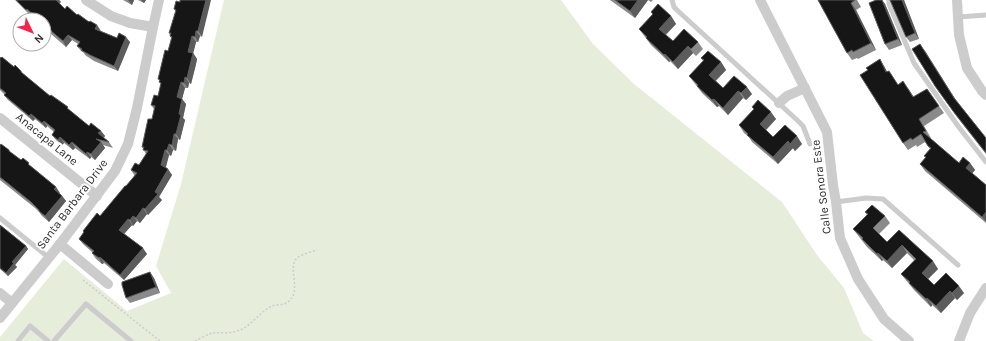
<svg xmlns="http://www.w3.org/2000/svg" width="986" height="341" font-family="Karla,sans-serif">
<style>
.green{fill:#e7eddb}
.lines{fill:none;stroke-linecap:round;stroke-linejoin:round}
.path{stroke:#ccc;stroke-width:1.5;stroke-dasharray:2 2;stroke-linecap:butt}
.service{stroke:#ccc;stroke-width:5}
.minor{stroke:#ccc;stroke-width:10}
.wall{fill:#8a8a8a}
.shaded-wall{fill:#5c5c5c}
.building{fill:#161616;stroke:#5c5c5c}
.labels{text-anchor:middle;stroke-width:4;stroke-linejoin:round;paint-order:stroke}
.street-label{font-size:12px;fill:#2f2f2f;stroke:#fff}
</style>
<rect width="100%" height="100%" fill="#fff"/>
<polygon class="green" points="224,0 561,0 593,44 634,84 782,202 817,255 844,288 863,333 874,341 0,341 0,337 64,259 127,311 171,293 156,266 181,184"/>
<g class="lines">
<g class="path">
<polyline points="83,280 160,341"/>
<path d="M 195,341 C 200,338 207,335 212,333 C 220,332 229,334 237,331 C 250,328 259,312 272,306 C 277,304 284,306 289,301 C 302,291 287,267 297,258 C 302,254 311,252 317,250"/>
</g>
<g class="service">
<polyline points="672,0 674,7 678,11 797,120 803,126 810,144"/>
<polyline points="889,0 889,4 914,63 958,126 986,162"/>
<polyline points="958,17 986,15"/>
<polyline points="836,202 866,198 883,199 958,265"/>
<polyline points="0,218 48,257"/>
<polyline points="18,341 30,326 48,341"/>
<polyline points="54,341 86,304 131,341"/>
</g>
<g class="minor">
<polyline points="86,0 111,16 130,23 153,27"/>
<polyline points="760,0 827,132 833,185 836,202 840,238 858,279 884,319 909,341"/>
<polyline points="957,0 959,35 967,68 982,91 986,95"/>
<polyline points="779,103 787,96 805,88"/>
<polyline points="0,118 97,196"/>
<polyline points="60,244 108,284"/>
<polyline points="0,293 12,303"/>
<polyline points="0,318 60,244 115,171 128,144 137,108 153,27 159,0"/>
<polyline points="959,341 970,313 986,288"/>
</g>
</g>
<g class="wall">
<polygon points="15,0 59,0 61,2 59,3 65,9 77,15 89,22 101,31 117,38 130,42 118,71 94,61 85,55 84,53 81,51 77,46 78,44 72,40 66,47 51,34 44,27 44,20 37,20 31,14 30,15"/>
<polygon points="123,0 134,0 132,5"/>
<polygon points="138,0 146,0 144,3"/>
<polygon points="610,0 653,0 651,2 648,0 635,18"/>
<polygon points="818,0 857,0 861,7 856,10 876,50 858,59 857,58 852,60 847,53"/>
<polygon points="876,0 882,0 885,4 902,45 889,50 885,44"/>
<polygon points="904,0 919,39 910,42 906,37"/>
<polygon points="180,2 202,37 200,36 198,42 196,42 193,53 197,59 196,65 191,84 189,83 188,88 185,88 182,99 186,104 183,118 185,120 180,140 178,139 176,151 173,150 171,156 169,155 166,167 172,175 159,197 162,200 148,215 147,214 140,223 137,221 133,226 132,225 124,234 147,254 124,280 104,263 102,264 96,259 92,253 92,252 83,244 79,239 84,232 83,231 100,216 135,176 131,170 139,165 146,154 142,147 152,119 154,109 151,105 158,96 161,84 158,79 168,51 171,38 169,33 176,12 174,9"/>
<polygon points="651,12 671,16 676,24 666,35 673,41 698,42 703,49 696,56 693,53 678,69 670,61 669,62 651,45 639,29 653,15"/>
<polygon points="924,49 956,100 986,138 986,154 957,117 935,86"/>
<polygon points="0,57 14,67 21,71 24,75 50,96 89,126 101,131 105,136 104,138 109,142 113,148 103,145 105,148 95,160 91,157 90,159 75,148 73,150 64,143 62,145 56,140 52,135 54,132 47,126 46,128 35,119 33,121 8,100 4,95 4,94 0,90"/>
<polygon points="701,58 721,62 726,70 716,81 723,88 752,94 746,100 743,98 728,115 719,106 717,107 702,93 689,76 703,61"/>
<polygon points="884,66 887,72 898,85 908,88 914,97 927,89 944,113 924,126 931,138 930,138 959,163 970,163 975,170 972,173 986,185 986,223 925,171 920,164 926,158 924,156 930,149 925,142 917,147 916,145 908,150 903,143 868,70"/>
<polygon points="752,107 776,119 766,130 773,137 802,144 795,151 793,148 778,164 752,142 749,137 744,133 739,125 754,110"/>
<polygon points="0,145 9,150 11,153 21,160 32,167 56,187 59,193 62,196 66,201 49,222 42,216 39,212 35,208 0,180"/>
<polygon points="865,212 885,216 890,223 879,234 887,242 899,230 938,269 928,279 934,285 964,293 957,300 955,298 941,313 932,305 931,307 914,290 901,274 914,260 907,253 892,268 883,260 882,261 867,247 853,229 867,215"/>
<polygon points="0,225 26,246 28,249 15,265 17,267 8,276 0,269"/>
<polygon points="154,278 160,293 130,303 126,298"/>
</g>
<g class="shaded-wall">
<polygon points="56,0 59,0 61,2 59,4"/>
<polygon points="128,0 134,0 132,5"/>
<polygon points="141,0 146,0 144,3"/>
<polygon points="206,0 211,0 202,37 198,31"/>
<polygon points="638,0 648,0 635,18 630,11"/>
<polygon points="882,0 885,4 902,45 898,39"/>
<polygon points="902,0 904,0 919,39 915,33"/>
<polygon points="851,3 856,10 876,50 871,43"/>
<polygon points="671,16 676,24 664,36 659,29"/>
<polygon points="97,25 101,31 95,29"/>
<polygon points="196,31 200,36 198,42 195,37"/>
<polygon points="68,35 72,40 66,47 63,41"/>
<polygon points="192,36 196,42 192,58 188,52"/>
<polygon points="126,37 130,42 118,71 114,66"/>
<polygon points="688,46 693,53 678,69 673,62"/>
<polygon points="193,53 197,59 191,84 187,78"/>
<polygon points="665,54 670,61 669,62 664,55"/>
<polygon points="880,59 884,66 891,79 886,72"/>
<polygon points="721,62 726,70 714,82 709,75"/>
<polygon points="185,77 189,83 188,88 184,83"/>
<polygon points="181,82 185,88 181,103 177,97"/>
<polygon points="747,87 752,94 746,100 741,93"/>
<polygon points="738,91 743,98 728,115 723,108"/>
<polygon points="182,99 186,104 183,118 185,120 180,140 176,134 179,114"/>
<polygon points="714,99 719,106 717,107 712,100"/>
<polygon points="771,112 776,119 765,131 760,124"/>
<polygon points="31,114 35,119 33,121 29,116"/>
<polygon points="44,121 47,126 46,128 42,123"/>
<polygon points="101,131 105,136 102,139 98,133"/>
<polygon points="174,134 178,139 176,151 172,145"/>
<polygon points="797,136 802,144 795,151 790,144"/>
<polygon points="60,137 64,143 62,145 58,140"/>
<polygon points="788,141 793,148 778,164 773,157"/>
<polygon points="72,142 75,148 73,150 69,145"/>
<polygon points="101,142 105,148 95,160 91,154"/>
<polygon points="169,144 173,150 171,156 167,150"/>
<polygon points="165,150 169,155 165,170 161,165"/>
<polygon points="87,152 91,157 90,159 86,154"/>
<polygon points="970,163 975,170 971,175 966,168"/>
<polygon points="168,169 172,175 159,197 162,200 148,215 145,209"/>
<polygon points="56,187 60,193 58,195 54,189"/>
<polygon points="62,196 66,201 49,222 45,216"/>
<polygon points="143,208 147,214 140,223 136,218"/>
<polygon points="986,212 986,222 982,217"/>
<polygon points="133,216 137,221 133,226 130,220"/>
<polygon points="128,219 132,225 123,235 119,230"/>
<polygon points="902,245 907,253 892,268 887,261"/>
<polygon points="26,246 28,249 15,265 17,267 8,276 6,273 12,262"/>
<polygon points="143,248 147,254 124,280 120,275"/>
<polygon points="878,253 883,260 882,261 877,254"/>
<polygon points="100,257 104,263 102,264 99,258"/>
<polygon points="933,261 938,269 927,280 922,273"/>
<polygon points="150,272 154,278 160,293 156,287"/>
<polygon points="959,286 964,293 957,300 952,293"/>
<polygon points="950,291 955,298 941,313 936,306"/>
<polygon points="927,298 932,305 931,307 926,299"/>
</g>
<g class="building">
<polygon points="16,0 56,0 65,9 67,6 77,15 78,14 89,22 90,21 97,25 95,29 117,38 119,33 126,37 114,66 90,55 81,50 82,49 77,46 80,42 68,35 63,41 44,25 44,20 39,20 27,9 26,10"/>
<polygon points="180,0 206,0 198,31 196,31 195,37 192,36 188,52 193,53 187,78 185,77 184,83 181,82 177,97 182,99 179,114 181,115 176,134 174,134 172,145 169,144 167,150 165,150 161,165 168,169 155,192 158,194 145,209 143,208 136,218 133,216 130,220 128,219 119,230 143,248 120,275 100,257 99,258 92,253 94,251 79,239 84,232 83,231 97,213 100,216 125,186 126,186 137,173 131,170 135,163 139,165 148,151 143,150 144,147 142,147 148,119 152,119 155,106 151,105 154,95 158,96 161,83 159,82 160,80 158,79 165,50 168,51 172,37 170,36 171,33 169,33 176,10 174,9 176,1 180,2"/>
<polygon points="615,0 638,0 630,11"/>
<polygon points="818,0 855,0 851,3 871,43 853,52 852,50 847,53"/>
<polygon points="876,0 882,0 898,39 885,44 869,3"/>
<polygon points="890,0 902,0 915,33 906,37"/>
<polygon points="658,4 671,16 659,29 673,41 684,29 698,42 691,49 688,46 673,62 665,54 664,55 646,38 647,37 639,29 653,14 651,12"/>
<polygon points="920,44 954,98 986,138 986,153 953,111 935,86 912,49"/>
<polygon points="708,51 721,62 709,75 723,88 734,76 747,87 741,93 738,91 723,108 714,99 712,100 697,86 698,85 689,76 704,60 701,58"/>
<polygon points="0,57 1,58 2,57 14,67 15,65 21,71 21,72 50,96 51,95 68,107 67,108 89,126 91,123 101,131 98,133 109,142 96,139 101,142 91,154 87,152 86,154 72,142 69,145 60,137 58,140 52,135 55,130 44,121 42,123 31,114 29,116 4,95 6,93 0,88"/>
<polygon points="880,59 886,72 889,71 898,85 903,81 913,97 927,89 939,106 919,119 926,131 923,132 959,163 963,157 970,163 966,168 986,185 986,212 982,217 920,164 926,157 924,156 931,148 928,146 921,134 912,140 911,138 903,143 860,75 868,70 866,68"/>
<polygon points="758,100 771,112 760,124 773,137 785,125 797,136 790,144 788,141 773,157 747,135 748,134 739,125 754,109 752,107"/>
<polygon points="1,144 9,150 9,151 21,160 23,158 29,163 28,164 56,187 54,189 62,196 45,216 39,211 39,210 31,202 0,177 0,145"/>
<polygon points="872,205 885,216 873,228 887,242 899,230 933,261 922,273 934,285 946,273 959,286 952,293 950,291 936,306 927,298 926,299 909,283 910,282 901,274 916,259 902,245 887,261 878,253 877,254 862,239 863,238 853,229 868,214 865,212"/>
<polygon points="0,225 26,246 12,262 14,263 6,273 0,268"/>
<polygon points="150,272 156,287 126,298 122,285 122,282"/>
</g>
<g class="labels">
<g class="street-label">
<text transform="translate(47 139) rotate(39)" y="4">Anacapa Lane</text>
<text transform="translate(821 187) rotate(-97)" y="4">Calle Sonora Este</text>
<text transform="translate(72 204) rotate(-53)" y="4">Santa Barbara Drive</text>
</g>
</g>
<g transform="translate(32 32) rotate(133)"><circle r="19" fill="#ffffff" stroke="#acacac"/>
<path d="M0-3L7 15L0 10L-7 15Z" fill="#f3234c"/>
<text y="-6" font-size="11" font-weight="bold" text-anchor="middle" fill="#2f2f2f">N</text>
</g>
</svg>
